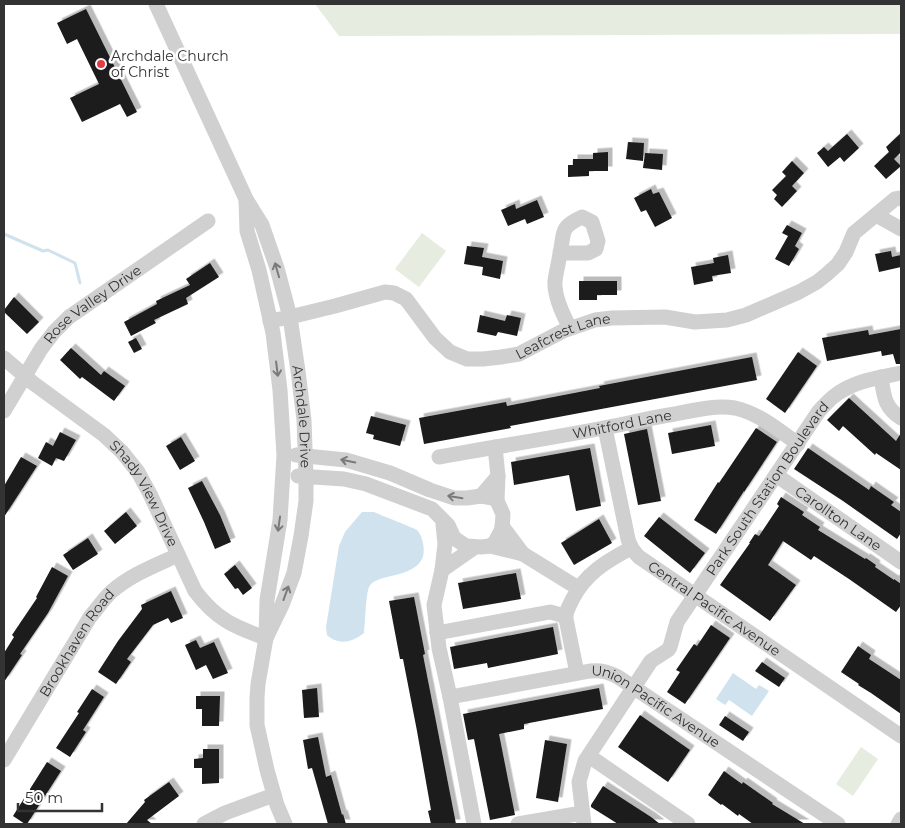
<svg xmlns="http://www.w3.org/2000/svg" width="905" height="828" font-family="Montserrat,sans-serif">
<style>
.green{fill:#e6ecdf}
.water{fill:#cfe2ee}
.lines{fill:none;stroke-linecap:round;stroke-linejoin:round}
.stream{stroke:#cfe2ee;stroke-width:3}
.building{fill:#1a1a1a;filter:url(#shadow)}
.minor{stroke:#d0d0d0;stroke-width:15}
.oneway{stroke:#7a7a7a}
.poi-dot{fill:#e63946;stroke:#fff;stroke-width:2}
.labels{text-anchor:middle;stroke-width:5;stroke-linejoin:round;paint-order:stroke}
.poi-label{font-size:14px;fill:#333;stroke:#fff;text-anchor:start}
.street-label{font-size:14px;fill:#333;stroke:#fff}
</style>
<defs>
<filter id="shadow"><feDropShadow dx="4.5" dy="-4.5" stdDeviation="0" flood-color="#0004"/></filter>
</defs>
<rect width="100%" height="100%" fill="#fff"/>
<g class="green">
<polygon points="315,4 901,4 901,34 339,36"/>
<polygon points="422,233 446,251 419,287 395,269"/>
<polygon points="861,747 878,759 853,796 836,784"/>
</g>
<g class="water">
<path d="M 362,512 C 366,512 370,512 374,512 C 378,514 414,528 417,530 C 423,536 426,552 422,559 C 412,579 376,573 369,587 C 366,593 365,624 364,633 C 353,642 339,646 327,635 L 326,627 L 339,546 L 345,532 Z"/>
<polygon points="733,673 756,689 759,685 769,691 752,716 729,700 725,705 716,699"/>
</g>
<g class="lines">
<polyline class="stream" points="4,234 43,251 48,250 75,263 80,283"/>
</g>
<g class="building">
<polygon points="86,9 137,112 127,117 120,104 82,122 70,98 99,84 77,39 67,44 57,23"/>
<polygon points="901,133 901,152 894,159 901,166 886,179 874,166 889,152 886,147"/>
<polygon points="847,134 859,148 844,162 840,157 828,167 817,153 824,147 828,151"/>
<polygon points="628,142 644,143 643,161 626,159"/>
<polygon points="608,152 608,171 589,171 589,176 568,177 568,165 573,165 573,159 593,159 593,153"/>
<polygon points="645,153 663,154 662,170 643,168"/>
<polygon points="792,161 804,173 792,186 797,191 782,207 774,199 777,195 772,190 786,176 782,172"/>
<polygon points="651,189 653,194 659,192 672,218 655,227 646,210 641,212 634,198"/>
<polygon points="537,200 544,217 527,224 525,219 508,226 501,210 515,204 516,209"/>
<polygon points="787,225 802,233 795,246 799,249 789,266 775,259 788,236 782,233"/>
<polygon points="467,246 484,248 482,257 503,261 500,279 482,275 483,267 464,264"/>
<polygon points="891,251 892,257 901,255 901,267 879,272 875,254"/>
<polygon points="728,255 731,273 712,276 713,281 694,285 691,267 714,263 713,258"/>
<polygon points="210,263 219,277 186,298 188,304 154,320 156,323 131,336 124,322 157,304 156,301 190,285 186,279"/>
<polygon points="579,281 617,281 617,295 597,295 597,300 579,300"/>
<polygon points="14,297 39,322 27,334 4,312 4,310"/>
<polygon points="480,315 505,321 507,315 521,318 517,336 498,332 496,336 477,332"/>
<polygon points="901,329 901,364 896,364 893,354 882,356 881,351 827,361 822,338 868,330 869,335"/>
<polygon points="136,338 142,349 134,353 128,342"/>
<polygon points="71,348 101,375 104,371 125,386 114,401 82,377 80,379 60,360"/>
<polygon points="798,352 817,366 785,413 766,399"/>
<polygon points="752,357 757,380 510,426 511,428 424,444 419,418 506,402 507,406 600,388 599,386"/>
<polygon points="849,398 896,441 901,433 901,470 876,453 875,455 843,426 839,431 827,420"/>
<polygon points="371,416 406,425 400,446 373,439 374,435 366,433"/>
<polygon points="711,425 715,446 672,454 668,433"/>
<polygon points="756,428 777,442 744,492 744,491 716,534 694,520 718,482 719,483"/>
<polygon points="647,429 661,501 638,505 624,434"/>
<polygon points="60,432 76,440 64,461 56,458 52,466 38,458 46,442 53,446"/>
<polygon points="181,437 195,461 180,470 166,446"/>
<polygon points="590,448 601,506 576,511 569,475 514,485 511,462"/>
<polygon points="808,448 869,490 871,486 894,502 891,505 901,512 901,533 897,539 843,501 794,469"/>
<polygon points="21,457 37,466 4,517 4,486"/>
<polygon points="202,481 220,515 231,542 215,549 204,522 188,488"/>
<polygon points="781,497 804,512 802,515 820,527 818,530 865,559 866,558 876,565 875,567 894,580 894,579 901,584 901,605 896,612 849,579 814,556 811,560 783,541 768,565 796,585 770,621 720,585 750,543 749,543 755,534 759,536 779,506 777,504"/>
<polygon points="126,512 137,526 115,544 104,531"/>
<polygon points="659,517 705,553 690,573 644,536"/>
<polygon points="599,519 612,543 574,565 561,543"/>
<polygon points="88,538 98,554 73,570 63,555"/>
<polygon points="235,565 252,588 243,595 238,588 235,589 224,574"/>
<polygon points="52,567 68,576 48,613 20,654 22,655 4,682 4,653 14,637 12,635 37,598 36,597"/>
<polygon points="516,573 521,599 463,609 458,583"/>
<polygon points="171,591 183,618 171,623 168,618 153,625 127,659 131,662 116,684 98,672 118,641 142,609 141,605"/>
<polygon points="414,597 425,654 423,655 456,824 431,824 428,811 431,810 417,731 403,659 400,659 389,601"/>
<polygon points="711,625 730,638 685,704 667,692 680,672 676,670 694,644 697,646"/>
<polygon points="553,627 558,654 488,668 487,663 454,669 450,647"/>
<polygon points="196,640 200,648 214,642 228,673 213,679 206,665 196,670 185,645"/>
<polygon points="858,646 871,655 869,659 901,680 901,714 871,693 858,685 859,684 841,672"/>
<polygon points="762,662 785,678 779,687 755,671"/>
<polygon points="317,688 319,717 304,718 302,690"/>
<polygon points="599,688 603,709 524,724 524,729 499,734 515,815 490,820 474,739 468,740 463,714"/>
<polygon points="92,689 104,697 83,730 86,732 70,757 56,748 79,713 77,712"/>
<polygon points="196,696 220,696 219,726 202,726 202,709 196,709"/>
<polygon points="640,715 690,750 668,782 618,747"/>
<polygon points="725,716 749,732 743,741 719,725"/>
<polygon points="318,737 326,777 331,775 342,815 343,814 346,824 328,824 312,768 308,769 303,740"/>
<polygon points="545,740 567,744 558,802 536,798"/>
<polygon points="203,749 219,749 219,783 202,784 202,768 194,768 194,759 203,758"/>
<polygon points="47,762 61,771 27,824 25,824 13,816"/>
<polygon points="724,771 742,784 743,782 773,803 772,804 805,824 753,824 739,814 738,816 722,804 721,805 708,795"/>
<polygon points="169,782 179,796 147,820 152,824 126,824 145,802 144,800"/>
<polygon points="603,786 651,817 660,824 618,824 591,807 591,805"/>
</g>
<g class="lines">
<g class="minor">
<path id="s1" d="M 156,4 L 246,199 L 262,225 L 277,268 L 290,317 L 298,371 L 304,420 L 306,476 L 306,501 L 301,536 L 294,573 L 282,605 L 266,638"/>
<polyline points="246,201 247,231 259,270 273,333 280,390 284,455 280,520 267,600 266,638 258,684 257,698 257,725 267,770 277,805 285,824"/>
<polyline points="876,215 901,229"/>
<path d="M 560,253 L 588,253 L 596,249 L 598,241 L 592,222 L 582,217 C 559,228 565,231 560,253 C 559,262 556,272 555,281 C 554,296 563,315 570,328"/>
<path id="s2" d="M 270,321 L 290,317 L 335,306 L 385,292 L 394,293 L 406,299 L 435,338 L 450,352 L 467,359 L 483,359 L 501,357 L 519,354 L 563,331 L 595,320 L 612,318 L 665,317 L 695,322 L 727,320 L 746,315 L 799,292 L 817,282 L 827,274 L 838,264 L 846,252 L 854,233 L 895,199 L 901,198"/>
<path id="s3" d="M 4,358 L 33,383 L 104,435 L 122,452 L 138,472 L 150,494 L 195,591 C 216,619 234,627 266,638"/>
<path d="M 881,377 C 884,396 884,407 901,418"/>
<path id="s4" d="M 4,411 L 41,349 L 54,332 L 69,317 L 208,221"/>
<path id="s5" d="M 605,428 L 628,539 C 630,547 633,551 639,557 L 901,736"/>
<polyline points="495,447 498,476"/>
<polyline points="296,455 346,460 390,473 430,490 454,498 467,498 481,496 493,498 497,501 503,514 502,529 495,542 490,546 481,547 466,546 454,538 448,525 432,509 366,484 344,479 298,476"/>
<path id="s6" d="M 439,457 C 499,446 559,437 619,425 C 638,421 656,417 675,414 C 695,410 715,405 735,408 C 758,413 779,430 798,444"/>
<path id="s7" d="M 776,475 L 901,562"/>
<polyline points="481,496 498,476 497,501"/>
<polyline points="443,524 445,544 442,570 475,547"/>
<polyline points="490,546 523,554 502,526"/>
<polyline points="523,554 578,588"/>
<polyline points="442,570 434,605 439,648 450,697 474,824"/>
<polyline points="437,633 550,612 565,616"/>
<path d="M 577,673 L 566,619 C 565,612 569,607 572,600 C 585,574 605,562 631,548"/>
<path id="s8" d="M 450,697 L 590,671 C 602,670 608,672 618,677 L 838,824"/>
<polyline points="589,756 688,824"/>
<path id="s9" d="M 4,760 L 90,617 C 97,609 103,600 110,593 C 130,575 154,566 178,555"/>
<polyline points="204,824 225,813 274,795"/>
<polyline points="518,824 582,813"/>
<path id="s10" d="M 584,824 L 579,782 L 585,761 L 651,661 L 668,650 L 670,647 L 677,622 L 819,411 C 824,406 828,401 833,397 C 853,381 877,378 901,373"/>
<polyline points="898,824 901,819"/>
</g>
</g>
<defs><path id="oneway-shaft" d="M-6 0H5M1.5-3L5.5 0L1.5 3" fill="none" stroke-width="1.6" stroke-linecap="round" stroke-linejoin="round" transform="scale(1.25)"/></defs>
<g class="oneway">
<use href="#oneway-shaft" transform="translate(277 270) rotate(-106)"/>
<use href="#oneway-shaft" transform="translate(277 369) rotate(83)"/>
<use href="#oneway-shaft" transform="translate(348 461) rotate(-168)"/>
<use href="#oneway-shaft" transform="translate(455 497) rotate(-171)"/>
<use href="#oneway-shaft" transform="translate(279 524) rotate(98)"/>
<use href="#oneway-shaft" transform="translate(286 593) rotate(-70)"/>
</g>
<circle class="poi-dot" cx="101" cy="64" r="5"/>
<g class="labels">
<g class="poi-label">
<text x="111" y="61">Archdale Church<tspan x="111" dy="16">of Christ</tspan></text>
</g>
<g class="street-label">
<text dy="5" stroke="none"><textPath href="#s4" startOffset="141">Rose Valley Drive</textPath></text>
<text dy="5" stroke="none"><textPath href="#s2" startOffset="329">Leafcrest Lane</textPath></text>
<text dy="5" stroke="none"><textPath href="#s1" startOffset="442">Archdale Drive</textPath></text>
<text dy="5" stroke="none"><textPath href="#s6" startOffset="186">Whitford Lane</textPath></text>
<text dy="5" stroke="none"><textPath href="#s10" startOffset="395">Park South Station Boulevard</textPath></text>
<text dy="5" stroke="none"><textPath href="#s3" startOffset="198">Shady View Drive</textPath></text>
<text dy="5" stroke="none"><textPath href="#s7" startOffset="76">Carollton Lane</textPath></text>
<text dy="5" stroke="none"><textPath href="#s5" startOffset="226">Central Pacific Avenue</textPath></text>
<text dy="5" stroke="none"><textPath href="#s9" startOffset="138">Brookhaven Road</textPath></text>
<text dy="5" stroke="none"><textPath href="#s8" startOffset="218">Union Pacific Avenue</textPath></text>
</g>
</g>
<rect width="905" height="828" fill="none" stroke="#333333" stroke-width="10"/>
<path d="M18 803v8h84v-8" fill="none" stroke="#333333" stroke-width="2.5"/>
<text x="25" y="803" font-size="15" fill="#333333" stroke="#ffffff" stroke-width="4" paint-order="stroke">50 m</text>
</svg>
